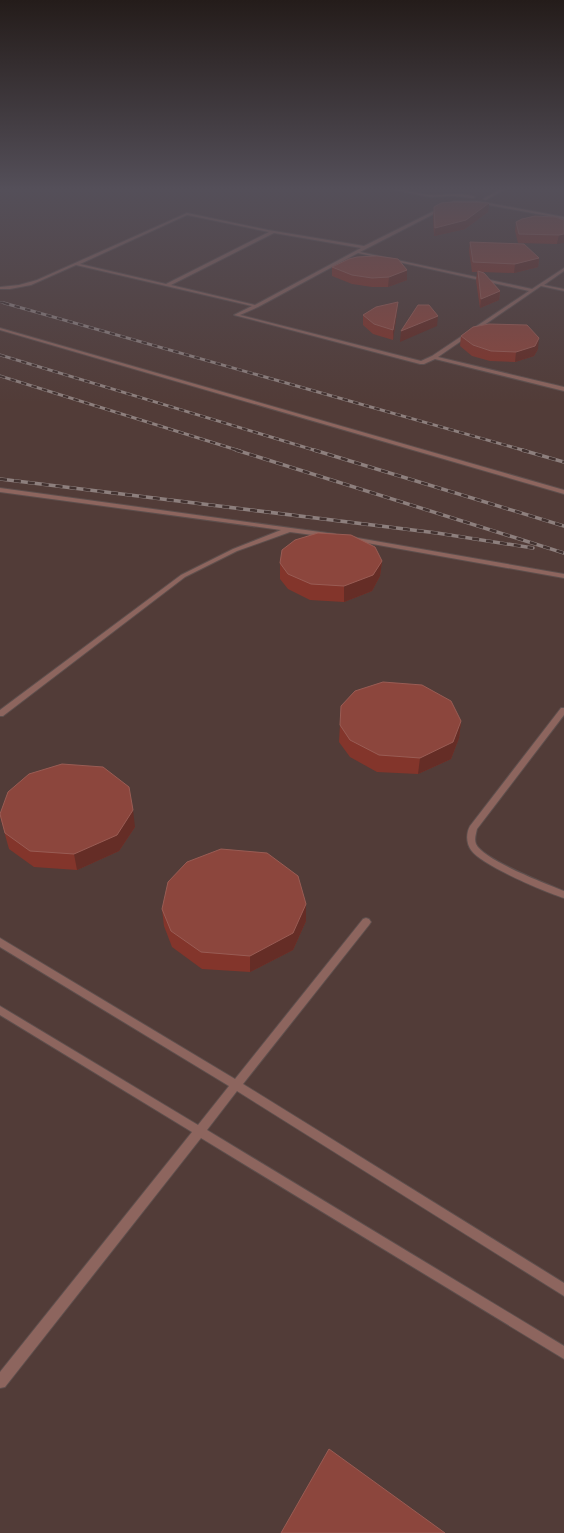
<svg xmlns="http://www.w3.org/2000/svg" width="564" height="1533" font-family="'IBM Plex Serif',serif">
<style>
.built{fill:#523c38}
.lines{fill:none;stroke-linecap:round;stroke-linejoin:round}
.service-casing{stroke:#5e4f4d;stroke-width:2}
.service{fill:#8d655e;fill-rule:evenodd}
.rail-far2-casing{stroke:#8d7f7d;stroke-width:2}
.rail-far1-casing{stroke:#8d7f7d;stroke-width:3}
.rail-casing{stroke:#8d7f7d;stroke-width:3.5}
.rail-far2{stroke:#423230;stroke-width:1.5;stroke-dasharray:4.5;stroke-linecap:butt}
.rail-far1{stroke:#423230;stroke-width:2;stroke-dasharray:5.5;stroke-linecap:butt}
.rail{stroke:#423230;stroke-width:2.5;stroke-dasharray:7;stroke-linecap:butt}
.wall{fill:#83352b}
.shaded-wall{fill:#652d26}
.building{fill:#8c463d;stroke:#995c54}
</style>
<rect width="100%" height="100%" fill="#423230"/>
<rect class="built" x="0" y="187" width="564" height="1346"/>
<g class="lines">
<g class="service-casing">
<g id="service">
<path d="M 379,187 C 396,187 412,193 429,195 C 443,196 461,191 475,197 L 473,198 L 453,196 L 430,197 Z"/>
<polygon points="504,187 509,187 486,200 483,199"/>
<polygon points="559,187 564,187 564,189"/>
<path d="M 454,201 L 478,201 L 564,217 L 564,219 L 478,203 L 455,203 L 360,252 L 532,289 L 564,268 L 564,271 L 544,285 L 564,289 L 564,291 L 541,286 L 438,357 L 564,387 L 564,391 L 435,359 L 424,364 L 420,364 L 234,315 L 252,306 L 76,265 L 31,285 L 10,289 L 0,289 L 0,287 L 19,285 L 37,280 L 187,213 L 268,230 L 364,246 ZM 187,215 L 269,232 L 166,284 L 80,264 ZM 274,233 L 361,248 L 255,305 L 171,285 ZM 358,253 L 529,291 L 432,356 L 421,361 L 240,315 L 258,307 Z"/>
<polygon points="0,328 564,490 564,494 0,330"/>
<polygon points="0,488 335,534 338,536 335,538 290,532 237,551 185,577 3,716 0,716 0,710 181,575 233,549 281,530 0,492"/>
<polygon points="352,537 564,574 564,578 350,540 349,539"/>
<path d="M 561,708 L 564,708 L 564,715 L 477,829 C 476,834 474,839 476,844 C 483,860 547,884 564,891 L 564,898 C 545,892 481,865 471,850 C 466,843 466,833 470,826 Z"/>
<polygon points="366,918 369,919 371,922 369,925 243,1084 564,1283 564,1296 237,1091 207,1130 564,1346 564,1359 201,1138 5,1387 0,1388 0,1372 192,1132 0,1015 0,1006 198,1125 229,1086 0,947 0,938 235,1079 363,919"/>
</g>
</g>
<use href="#service" class="service"/>
<g class="rail-far2-casing">
<polyline id="rail-far2" points="0,302 8,304"/>
</g>
<g class="rail-far1-casing">
<g id="rail-far1">
<polyline points="4,303 526,451"/>
<polyline points="0,355 317,451"/>
<polyline points="0,376 240,451"/>
</g>
</g>
<g class="rail-casing">
<g id="rail">
<polyline points="236,450 564,553"/>
<polyline points="314,450 564,526"/>
<polyline points="522,450 564,462"/>
<polyline points="0,479 437,533 533,548"/>
</g>
</g>
<use href="#rail-far2" class="rail-far2"/>
<use href="#rail-far1" class="rail-far1"/>
<use href="#rail" class="rail"/>
</g>
<g class="wall">
<polygon points="489,203 488,212 465,229 434,236 433,216 434,207"/>
<polygon points="564,220 557,244 518,243 515,231 516,222"/>
<polygon points="470,242 539,258 538,267 514,273 481,272 500,291 499,300 480,308 476,281 477,272 472,272 469,251"/>
<polygon points="332,267 407,280 388,287 372,287 352,284 332,276"/>
<polygon points="398,302 397,312 393,340 373,334 363,325 363,315"/>
<polygon points="461,336 538,349 534,356 515,362 490,361 472,356 460,346"/>
<polygon points="382,561 380,576 372,591 344,602 310,600 288,589 280,579 280,563"/>
<polygon points="461,721 459,738 451,759 418,774 377,772 350,757 339,742 340,725"/>
<polygon points="0,816 135,827 119,851 77,870 34,867 9,849 4,831"/>
<polygon points="306,904 306,921 293,950 250,972 202,969 172,947 164,926 162,909"/>
</g>
<g class="shaded-wall">
<polygon points="489,203 488,212 465,229 434,236 435,228"/>
<polygon points="564,234 564,243 557,244 559,235"/>
<polygon points="539,258 538,267 514,273 515,264"/>
<polygon points="407,270 407,280 388,287 389,277"/>
<polygon points="500,291 499,300 480,308 481,299"/>
<polygon points="398,302 397,312 393,340 393,330"/>
<polygon points="438,316 437,326 400,342 401,331"/>
<polygon points="539,338 538,349 534,356 515,362 516,352"/>
<polygon points="382,561 380,576 372,591 344,602 344,586"/>
<polygon points="461,721 459,738 451,759 418,774 420,758"/>
<polygon points="133,810 135,827 119,851 77,870 74,854"/>
<polygon points="306,904 306,921 293,950 250,972 250,956"/>
</g>
<g class="building">
<polygon points="453,202 489,203 466,220 435,228 434,207 441,203"/>
<polygon points="535,216 555,217 564,220 564,234 559,235 519,234 516,222 522,219"/>
<polygon points="470,242 524,244 539,258 515,264 473,262"/>
<polygon points="377,256 398,259 407,270 389,277 372,278 352,275 332,267 349,259 357,257"/>
<polygon points="478,271 484,273 500,291 481,299"/>
<polygon points="398,302 393,330 374,324 363,315 376,307"/>
<polygon points="418,305 429,305 438,316 401,331"/>
<polygon points="489,324 527,325 539,338 535,346 516,352 491,351 473,345 461,336 473,327"/>
<polygon points="318,533 351,535 375,547 382,561 373,575 344,586 311,584 288,574 280,563 282,550 295,540"/>
<polygon points="383,682 422,685 451,701 461,721 453,742 420,758 379,755 350,740 340,725 341,706 355,691"/>
<polygon points="62,764 103,767 129,787 133,810 117,835 74,854 30,851 5,833 0,814 8,792 29,774"/>
<polygon points="221,849 267,853 298,876 306,904 293,933 250,956 201,952 171,931 162,909 168,882 187,862"/>
<polygon points="329,1449 445,1533 281,1533"/>
</g>
<linearGradient id="sky" x2="0" y2="1"><stop stop-color="#241c1a"/><stop offset="0.47" stop-color="#544f59"/><stop offset="1" stop-color="#544f59" stop-opacity="0"/></linearGradient>
<rect width="564" height="402" fill="url(#sky)"/>
</svg>
